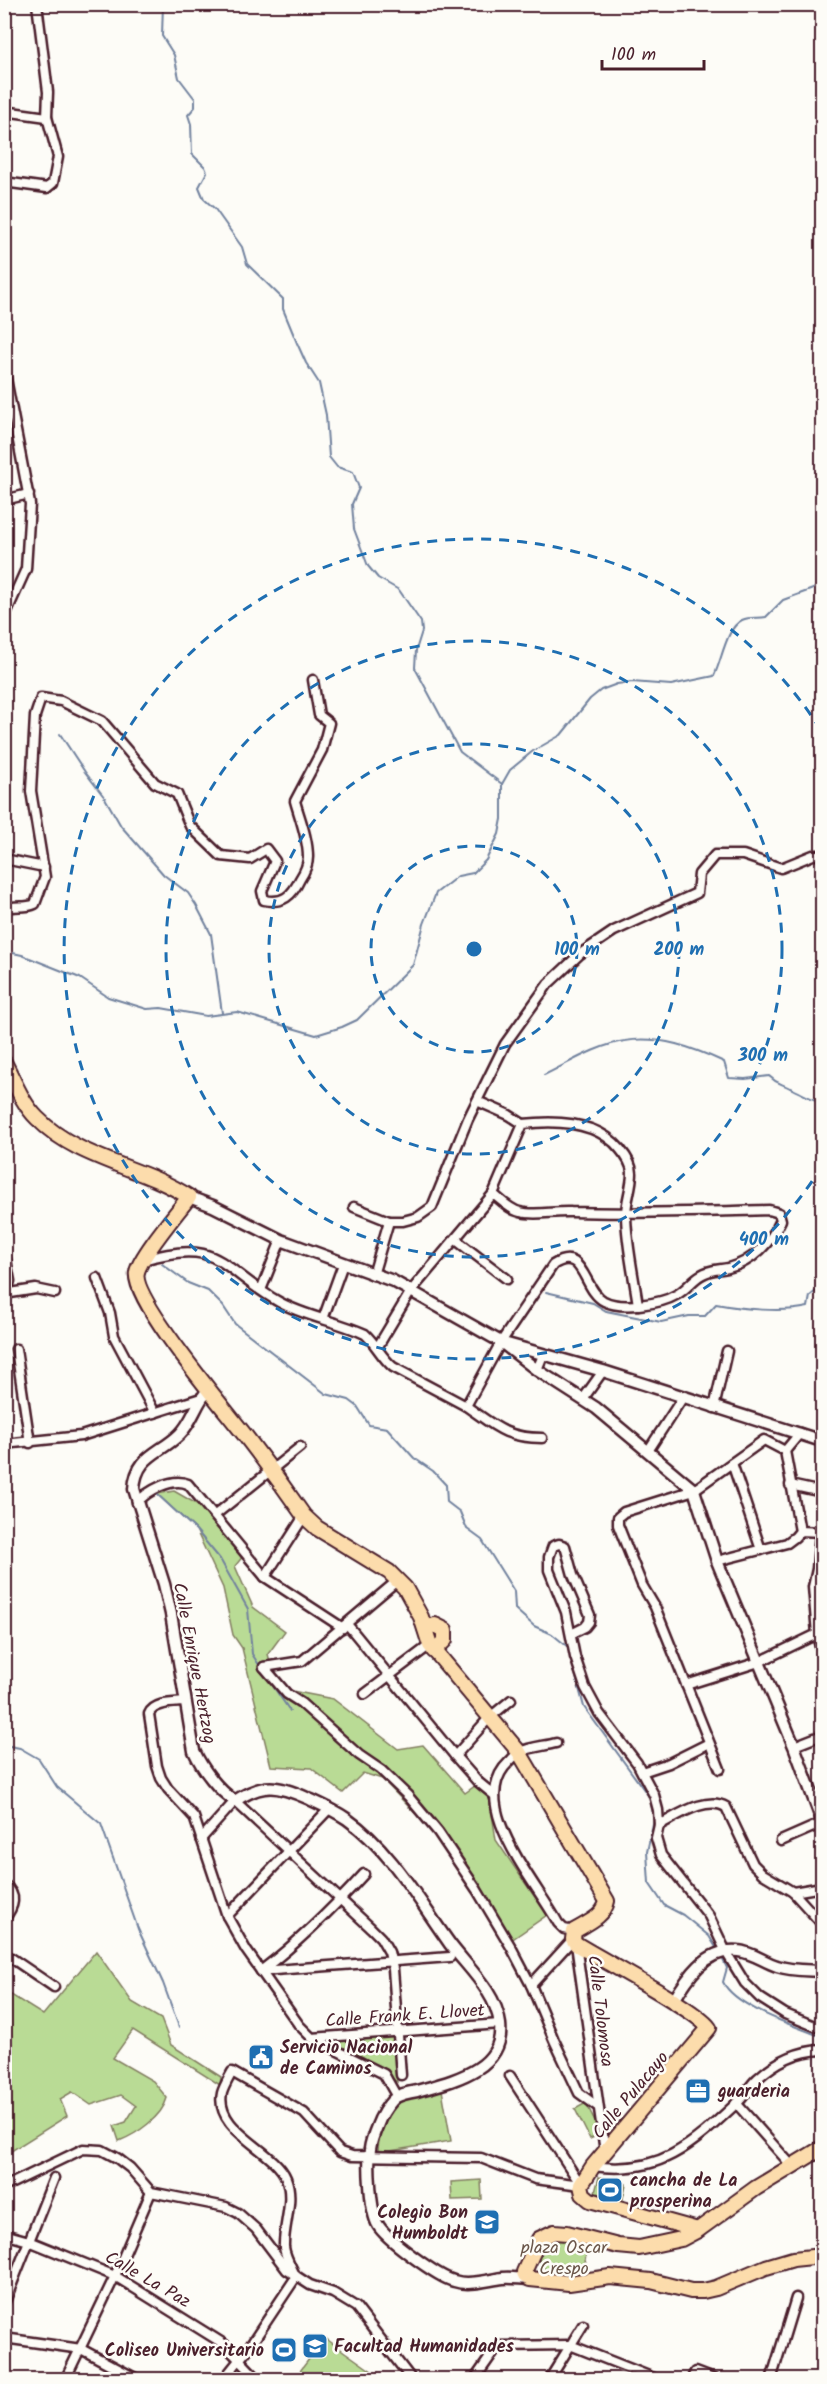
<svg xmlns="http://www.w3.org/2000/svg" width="827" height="2384" font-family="Kalam,sans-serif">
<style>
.green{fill:#b9db95;stroke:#827d60;stroke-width:1.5}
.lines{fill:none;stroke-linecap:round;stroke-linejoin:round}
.stream{stroke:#72829e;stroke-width:2}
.minor-casing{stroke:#4a1f2b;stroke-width:13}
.tertiary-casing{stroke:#4a1f2b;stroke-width:15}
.primary-casing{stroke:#4a1f2b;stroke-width:18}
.minor{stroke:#fdfcf7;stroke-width:8}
.tertiary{stroke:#fdfcf7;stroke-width:10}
.primary{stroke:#fcdcac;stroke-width:14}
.ring{fill:none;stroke:#1f6fb2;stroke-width:3;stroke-dasharray:10 8}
.labels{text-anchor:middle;stroke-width:5;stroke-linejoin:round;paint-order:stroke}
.street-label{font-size:18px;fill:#4a1f2b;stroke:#fdfcf7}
.poi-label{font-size:18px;font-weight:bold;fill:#4a1f2b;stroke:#fdfcf7;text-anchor:start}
.park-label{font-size:18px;fill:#6b574b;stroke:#fdfcf7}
.centre{fill:#1f6fb2;stroke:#fdfcf7;stroke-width:3}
.ring-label{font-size:18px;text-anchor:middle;font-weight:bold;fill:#1f6fb2;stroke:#fdfcf7;stroke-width:5;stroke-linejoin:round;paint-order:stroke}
</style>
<rect width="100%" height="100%" fill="#fdfcf7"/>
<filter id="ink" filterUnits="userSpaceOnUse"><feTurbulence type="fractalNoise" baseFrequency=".0167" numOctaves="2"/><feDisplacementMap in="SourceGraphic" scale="12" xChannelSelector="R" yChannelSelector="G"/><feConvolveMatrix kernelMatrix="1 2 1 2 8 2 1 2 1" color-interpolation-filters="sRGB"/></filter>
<g filter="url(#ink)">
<g class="green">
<polygon points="174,1491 202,1507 244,1555 235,1566 253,1607 285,1631 268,1654 274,1678 292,1691 333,1699 398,1749 423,1745 465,1793 479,1783 490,1801 496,1840 547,1915 507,1943 434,1833 382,1779 363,1773 343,1793 311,1768 271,1766 242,1648 233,1635 223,1588 196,1530 157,1494"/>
<path d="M 96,1951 L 132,2002 L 161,2019 L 171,2045 L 221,2077 L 220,2085 L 133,2030 L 113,2058 L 153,2081 L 167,2098 C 162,2117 137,2134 119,2141 L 114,2126 L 126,2122 L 136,2106 L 121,2095 L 91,2105 L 72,2092 L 60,2099 L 67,2116 L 5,2155 L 5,1991 L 43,2015 Z"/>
<polygon points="393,2037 397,2082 363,2057 334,2047 328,2041"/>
<path d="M 442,2090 L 451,2141 L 378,2153 C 378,2136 384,2112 400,2102 C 411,2095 430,2093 442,2090 Z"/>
<polygon points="586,2103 597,2125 598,2135 590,2139 575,2109"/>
<polygon points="599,2177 626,2184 622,2203 594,2196"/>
<polygon points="481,2180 482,2199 452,2200 451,2182"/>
<path d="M 554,2236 L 588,2243 L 585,2260 L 589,2278 C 568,2279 542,2280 538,2254 L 544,2240 Z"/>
<polygon points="325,2338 383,2379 294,2379"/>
</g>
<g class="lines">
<g class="stream">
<polyline points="163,4 162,36 174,55 179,78 195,99 195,107 188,115 191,124 192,154 205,167 207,172 199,187 204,199 215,209 242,247 247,264 283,299 283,309 297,343 306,363 319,383 326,415 329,457 337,467 353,472 359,488 352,504 354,529 368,566 378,578 399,590 421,622 422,631 416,650 415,668 460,752 502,784"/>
<polyline points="60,734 85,772 105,798 121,826 164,875 188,893 196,905 211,934 222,1013"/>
<path d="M 4,951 L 22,955 L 80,978 L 108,997 L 147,1009 L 161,1008 L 206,1016 L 237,1012 L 316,1035 L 342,1027 L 357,1020 L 413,965 L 424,924 L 436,893 L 458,876 L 473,873 L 486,860 L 499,834 L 502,819 L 502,784 L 510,770 L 533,751 L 561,735 L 590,699 L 601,690 L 617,684 L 632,682 L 671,685 L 714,676 C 722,660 726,628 742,620 C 751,616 758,619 766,617 L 783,600 L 813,589 L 822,583"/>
<path d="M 544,1075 C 569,1063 597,1045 625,1041 C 659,1035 694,1048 724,1062 L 729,1078 L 745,1079 L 769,1076 C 777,1084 781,1083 790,1088 C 802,1093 810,1099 822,1102"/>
<polyline points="162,1264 188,1283 208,1291 223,1306 235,1324 326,1394 349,1400 357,1406 369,1425 387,1428 414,1458 433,1471 446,1485 447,1502 460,1512 467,1529 482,1540 514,1591 515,1609 534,1626 552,1634 568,1647 584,1707 650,1798 654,1819 647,1852 649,1883 664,1905 683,1915 709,1936 717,1949"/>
<path d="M 546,1292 L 593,1303 L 606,1311 L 661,1322 L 689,1316 L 705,1316 L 716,1304 C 743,1309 782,1313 808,1307 L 810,1296 L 822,1286"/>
<polyline points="157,1494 196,1530 220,1559 248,1609 252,1654 261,1668"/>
<polyline points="264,1673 290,1711"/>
<polyline points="4,1745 20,1748 39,1759 57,1787 101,1824 138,1929 163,1983 179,2027"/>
<path d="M 723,1960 L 727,1968 L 723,1982 C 736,2008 796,2026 822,2037"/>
</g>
<g class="minor-casing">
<g id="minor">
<polyline points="4,111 47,117"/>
<polyline points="4,182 47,188 53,183 58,157 47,117 48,92 37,4"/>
<polyline points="4,368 30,504 26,569 4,618"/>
<polyline points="4,500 29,494"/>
<polyline points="4,859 44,867"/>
<path d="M 4,909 C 15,904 25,909 35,904 L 45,877 L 31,791 L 35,716 L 41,698 L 61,701 L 102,721 L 155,783 L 177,794 L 190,826 L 221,856 L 250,859 L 266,849 L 275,861 L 262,891 L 264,900 C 283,904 292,896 300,879 C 304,873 308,865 308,857 C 308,838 300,819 295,801 L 322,750 L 329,723 L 319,715 L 313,680"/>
<polyline points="477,1101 509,1115 523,1124"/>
<path d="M 493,1194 L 523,1124 C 557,1120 597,1121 620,1149 C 626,1156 632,1164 632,1173 C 632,1187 626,1201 626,1214 C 626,1242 634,1277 638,1305"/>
<polyline points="354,1207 389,1221 373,1275"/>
<polyline points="389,1221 403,1221 418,1217 432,1207 468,1119 505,1044 548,984 580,954 614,931 697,893 699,874 715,855 743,855 781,868 813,855 822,855"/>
<polyline points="456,1240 507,1279"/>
<polyline points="4,1249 10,1281 6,1294"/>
<path d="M 143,1260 C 221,1237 219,1268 279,1302 C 306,1317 337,1321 365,1334 C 376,1344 381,1357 393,1367 L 466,1406 L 501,1342 L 553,1265 C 584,1244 583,1291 604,1301 C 621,1310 661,1304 676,1295 C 686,1290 692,1280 701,1275 C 710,1269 719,1270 728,1268 C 753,1262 771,1242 781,1220 L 779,1213 L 769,1210 C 703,1212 637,1214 571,1212 C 554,1211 535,1216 520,1212 C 510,1210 501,1200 493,1194 L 411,1291 L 377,1348"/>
<polyline points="97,1278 110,1313 114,1336 155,1413"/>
<polyline points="261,1290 281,1240"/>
<polyline points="4,1294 36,1289 55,1293"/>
<polyline points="323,1319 343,1264"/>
<polyline points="16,1349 30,1443"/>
<polyline points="537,1370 543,1355"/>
<polyline points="583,1399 603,1371"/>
<path d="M 466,1406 C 495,1426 505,1438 542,1438"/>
<polyline points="714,1408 727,1351"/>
<polyline points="4,1444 81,1436 201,1398"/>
<polyline points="648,1451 683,1397"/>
<polyline points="785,1451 800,1433"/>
<polyline points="732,1463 761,1550"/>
<polyline points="790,1485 822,1492"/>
<path d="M 137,1503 C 147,1491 172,1477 188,1484 L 265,1577 L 343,1628"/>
<polyline points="215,1515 300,1447"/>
<polyline points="800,1531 822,1532"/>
<polyline points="820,1532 817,1569 813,1587 817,1634 822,1656"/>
<polyline points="717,1561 787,1543 795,1537 800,1531"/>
<polyline points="265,1577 304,1516"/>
<polyline points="347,1624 455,1756 477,1781 494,1795"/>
<polyline points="571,1634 585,1627 589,1622 590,1615 573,1575 565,1546 559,1544 553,1546 549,1557 549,1570 566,1612 575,1657 585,1687 599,1713 637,1763 654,1795 658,1810 659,1825 656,1838 661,1855 709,1916 726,1952 745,1983 760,1998 785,2014 822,2029"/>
<polyline points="264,1667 287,1694 301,1703 359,1755 381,1770 408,1796 438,1832 477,1890 511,1947 531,1985 554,2040 579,2093 597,2106"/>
<polyline points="264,1667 302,1661 398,1580"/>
<polyline points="686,1685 759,1662 817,1634"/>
<polyline points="365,1694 430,1645"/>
<path d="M 185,1702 C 174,1703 154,1702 149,1714 L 157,1766 L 161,1778 L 168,1789 L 194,1817 L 227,1916 L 246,1950 L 299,2025 L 312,2038 L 384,2074 L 397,2097"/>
<path d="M 556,1743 C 545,1746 530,1747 520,1752 C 516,1754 512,1759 509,1762 C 465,1803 537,1883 558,1923 L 564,1929 L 574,1931"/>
<polyline points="794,1746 822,1735"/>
<polyline points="455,1756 489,1718 511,1700"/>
<polyline points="720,1769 655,1607 642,1585 618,1525 618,1517 624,1512 694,1490 764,1440 785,1451 800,1531"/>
<polyline points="642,1772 669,1763 709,1743"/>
<path d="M 659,1825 C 677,1816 707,1795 726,1807 L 753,1864 L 763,1874 L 793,1892 L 822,1924"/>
<polyline points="201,1839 235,1801 371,1928 381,1938 389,1952 393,1969 401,2075"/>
<polyline points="781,1841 822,1823"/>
<path d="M 4,1884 C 18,1895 14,1907 4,1919"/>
<polyline points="793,1892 822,1887"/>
<polyline points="227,1916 330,1808"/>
<polyline points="576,1944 605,2152"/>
<polyline points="4,1953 54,1987"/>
<path d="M 262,1970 C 299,1942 333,1908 364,1874"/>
<polyline points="261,1971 450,1957"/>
<polyline points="531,1985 573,1939"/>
<polyline points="312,2038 500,2024"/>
<polyline points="510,2076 581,2185"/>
<polyline points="736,2103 792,2166"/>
<path d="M 593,2166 C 661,2176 693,2144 740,2100 C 746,2094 750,2085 757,2079 C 775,2062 798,2051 822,2050"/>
<polyline points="4,2187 83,2149 102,2150 117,2158 130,2168 151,2192 226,2207 238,2213 256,2229 287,2270 310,2285 333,2293 356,2307 412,2380"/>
<polyline points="4,2234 29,2241 115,2276 224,2344 259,2380"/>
<polyline points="4,2304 54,2178"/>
<polyline points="4,2338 81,2349 139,2380"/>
<polyline points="65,2380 115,2276 151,2192"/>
<path d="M 223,2380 L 248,2349 L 296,2277 C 292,2268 285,2257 284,2247 C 283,2225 295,2200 286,2178 C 274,2149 214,2131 222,2093 C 224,2086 229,2078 232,2072 L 304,2113 L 340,2152 L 352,2156 L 481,2158 L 535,2179 L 581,2185"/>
<polyline points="474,2380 495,2350 500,2346 570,2345 659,2380"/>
<polyline points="549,2380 583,2325"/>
<polyline points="691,2380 695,2372 716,2380"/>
<polyline points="771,2380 796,2298"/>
</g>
</g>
<g class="tertiary-casing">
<g id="tertiary">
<polyline points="189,1197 213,1206 281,1240 393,1281 501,1342 537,1370 596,1408 694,1490 717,1561 794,1746 822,1821"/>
<polyline points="507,1344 603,1371 822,1441"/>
<path d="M 208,1390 C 196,1403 193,1421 180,1434 C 160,1454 136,1455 134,1489 L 164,1584 L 171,1614 L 194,1751 C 203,1770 218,1790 235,1801 C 263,1782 278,1785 307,1798 C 320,1804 334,1810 347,1819 C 391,1850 419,1901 450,1944 C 468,1968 496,1992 500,2024 C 505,2070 452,2081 417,2091 C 411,2092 401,2094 396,2097 C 390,2102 383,2113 380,2119 C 376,2129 371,2139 370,2149 C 368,2165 370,2212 378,2225 C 386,2239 438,2277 454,2281 C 469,2286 487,2280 503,2278 C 512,2277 521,2279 530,2279"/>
<path d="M 673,2002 C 687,1978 706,1948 738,1951 C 752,1952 764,1962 777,1966 C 791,1971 808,1970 822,1971"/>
</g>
</g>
<g class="primary-casing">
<g id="primary">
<path d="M 4,1062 C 14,1081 22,1103 37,1118 C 78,1160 142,1166 189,1197"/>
<path d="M 189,1197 C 177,1213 141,1255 137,1272 C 130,1298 228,1413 247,1438 C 267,1464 286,1490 304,1516 L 317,1528 L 389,1572 L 405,1588 L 421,1617 L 430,1645 L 519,1752 L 607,1901 C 604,1917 587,1923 574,1931 L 573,1939 L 576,1944 C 600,1959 697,2010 709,2028 L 593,2166 L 581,2185 L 583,2194 L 590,2200 L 698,2230"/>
<polyline points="425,1628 435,1625 445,1630 445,1640 434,1651"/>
<polyline points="822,2148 756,2188 698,2230 681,2239 639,2248 618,2246 567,2233 554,2232 539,2239 524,2272 525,2276 530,2279 569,2283 610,2277 651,2281 691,2291 703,2291 716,2288 766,2267 793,2259 822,2256"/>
</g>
</g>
<use href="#minor" class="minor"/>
<use href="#tertiary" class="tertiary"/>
<use href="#primary" class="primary"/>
</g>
</g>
<g class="ring">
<circle cx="474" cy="949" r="103"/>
<circle cx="474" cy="949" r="205"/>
<circle cx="474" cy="949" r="308"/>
<path d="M822 1166A410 410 0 1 1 822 732"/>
</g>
<defs>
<g id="civic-square" transform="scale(1.35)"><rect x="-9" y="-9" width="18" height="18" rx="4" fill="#1f6fb2" stroke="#fdfcf7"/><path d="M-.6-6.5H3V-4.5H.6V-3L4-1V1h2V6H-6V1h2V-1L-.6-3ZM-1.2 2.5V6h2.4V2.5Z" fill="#fff"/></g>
<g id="office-square" transform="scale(1.35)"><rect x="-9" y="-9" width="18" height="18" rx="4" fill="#1f6fb2" stroke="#fdfcf7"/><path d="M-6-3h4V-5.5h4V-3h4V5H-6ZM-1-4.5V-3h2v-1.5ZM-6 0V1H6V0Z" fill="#fff"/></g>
<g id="stadium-square" transform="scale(1.35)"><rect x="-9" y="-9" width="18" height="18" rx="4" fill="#1f6fb2" stroke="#fdfcf7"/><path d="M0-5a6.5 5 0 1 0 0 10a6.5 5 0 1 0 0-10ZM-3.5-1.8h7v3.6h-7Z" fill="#fff"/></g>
<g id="school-square" transform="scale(1.35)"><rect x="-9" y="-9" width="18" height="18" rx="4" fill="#1f6fb2" stroke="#fdfcf7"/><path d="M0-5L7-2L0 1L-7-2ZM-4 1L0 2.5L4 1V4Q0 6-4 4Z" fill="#fff"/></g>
<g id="university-square" transform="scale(1.35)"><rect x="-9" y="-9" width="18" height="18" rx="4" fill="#1f6fb2" stroke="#fdfcf7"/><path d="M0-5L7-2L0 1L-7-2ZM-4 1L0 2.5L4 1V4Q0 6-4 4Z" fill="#fff"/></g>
</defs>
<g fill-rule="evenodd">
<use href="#civic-square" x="261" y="2057"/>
<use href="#office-square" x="698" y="2091"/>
<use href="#stadium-square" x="610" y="2190"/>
<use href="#school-square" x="487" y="2222"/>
<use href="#university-square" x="315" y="2346"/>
<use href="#stadium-square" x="284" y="2350"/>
</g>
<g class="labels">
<g class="street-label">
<text transform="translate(195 1663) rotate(79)" y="6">Calle Enrique Hertzog</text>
<text transform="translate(601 2011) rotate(83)" y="6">Calle Tolomosa</text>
<text transform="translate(405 2015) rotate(-4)" y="6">Calle Frank E. Llovet</text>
<text transform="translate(630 2095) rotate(-50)" y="6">Calle Pulacayo</text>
<text transform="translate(148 2279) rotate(30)" y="6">Calle La Paz</text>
</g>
<g class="poi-label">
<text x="280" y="2053">Servicio Nacional<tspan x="280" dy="21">de Caminos</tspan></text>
<text x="718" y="2097">guarderia</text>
<text x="630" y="2186">cancha de La<tspan x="630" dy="21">prosperina</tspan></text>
<text x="468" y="2218" text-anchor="end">Colegio Bon<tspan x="468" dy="21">Humboldt</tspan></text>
<text x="334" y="2352">Facultad Humanidades</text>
<text x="264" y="2356" text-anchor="end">Coliseo Universitario</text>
</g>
<g class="park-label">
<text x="564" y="2253">plaza Oscar<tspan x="564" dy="21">Crespo</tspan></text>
</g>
</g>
<circle cx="474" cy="949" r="9" class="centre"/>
<g class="ring-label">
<text x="577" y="955">100 m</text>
<text x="679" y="955">200 m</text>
<text x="763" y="1061">300 m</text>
<text x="764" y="1245">400 m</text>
</g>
<rect width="827" height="2384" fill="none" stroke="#fdfcf7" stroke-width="24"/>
<rect x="12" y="12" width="803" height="2360" fill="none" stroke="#4a1f2b" stroke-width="2" filter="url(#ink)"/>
<path d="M602 60v9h102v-9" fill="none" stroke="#4a1f2b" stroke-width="3"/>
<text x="611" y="60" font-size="18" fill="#4a1f2b" stroke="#fdfcf7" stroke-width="4.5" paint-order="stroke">100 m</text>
</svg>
